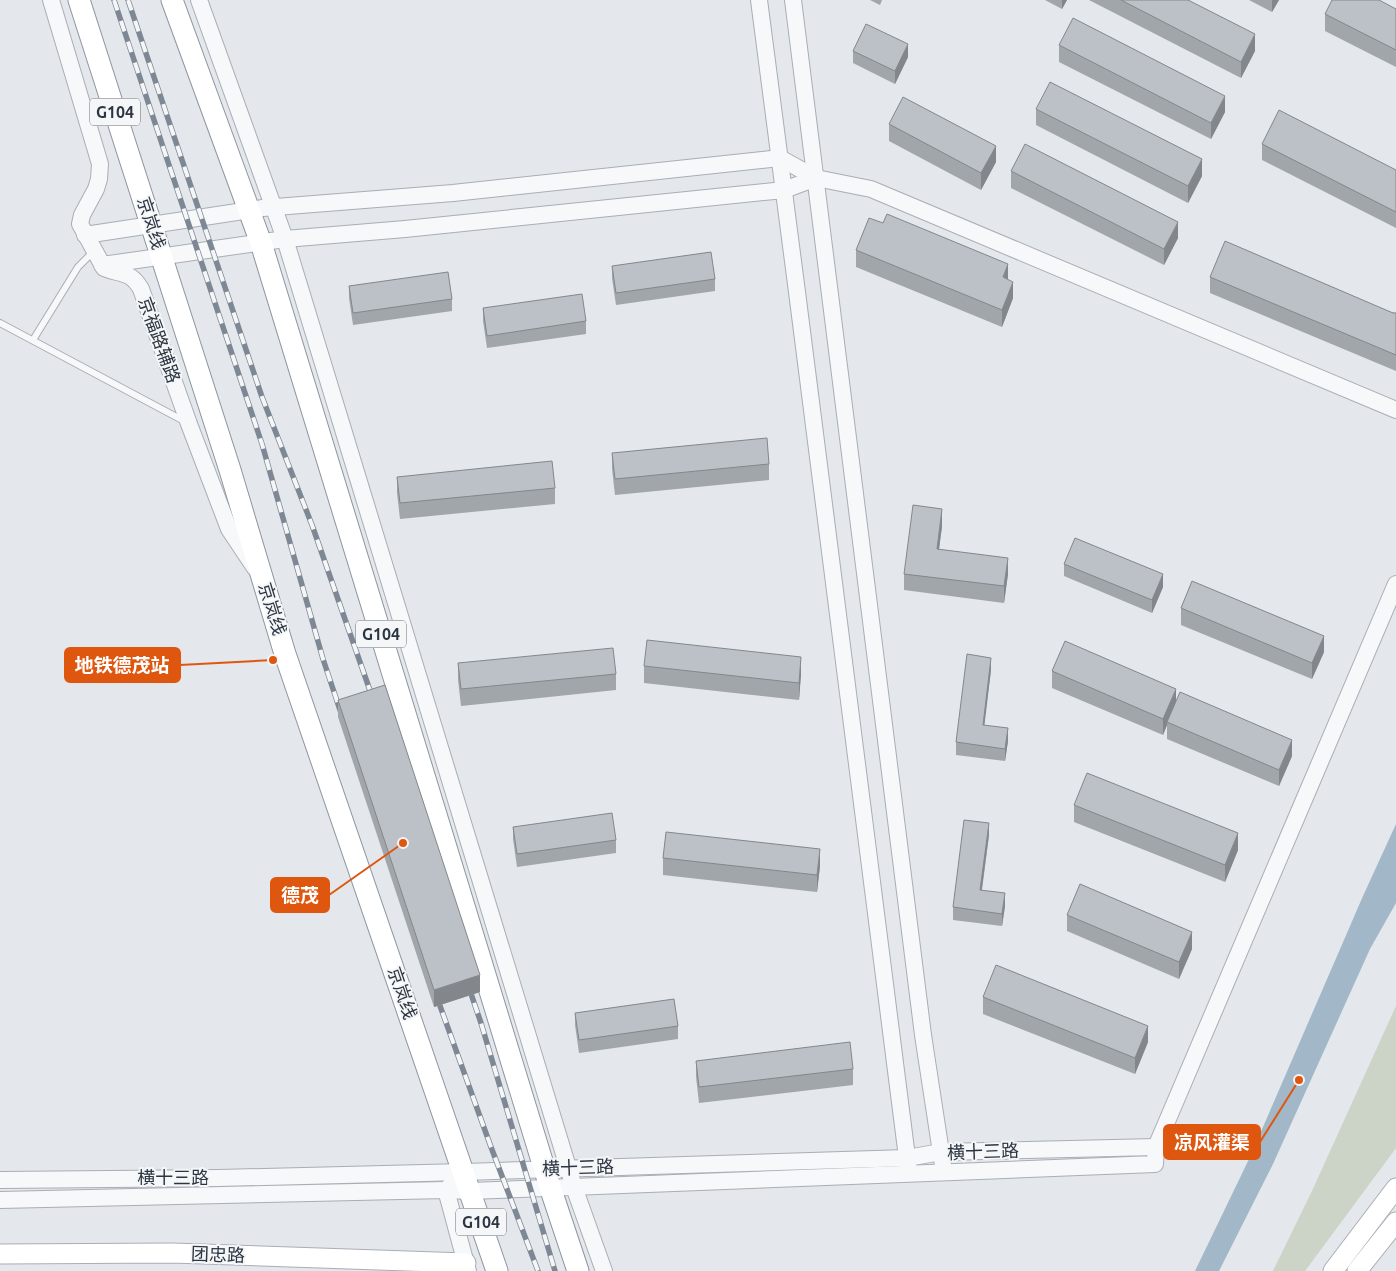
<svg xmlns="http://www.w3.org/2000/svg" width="1396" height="1271" font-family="Ubuntu,'Noto Sans SC',sans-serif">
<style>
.green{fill:#cbd4c6}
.water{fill:#a2b8c8}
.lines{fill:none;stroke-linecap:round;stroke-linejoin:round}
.service-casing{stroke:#a9aeb5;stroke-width:8}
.tertiary-casing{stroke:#a9aeb5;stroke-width:18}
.secondary-casing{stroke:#a9aeb5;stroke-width:21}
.trunk-casing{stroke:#8c96a1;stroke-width:23}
.service{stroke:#f6f8f9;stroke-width:6}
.tertiary{stroke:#f6f8f9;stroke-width:16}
.secondary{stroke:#fff;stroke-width:19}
.trunk{stroke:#fff;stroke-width:21}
.rail-casing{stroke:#7e8894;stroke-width:5.5}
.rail{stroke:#f4f6f8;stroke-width:4;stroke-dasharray:11;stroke-linecap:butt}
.wall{fill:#a1a6ab}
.shaded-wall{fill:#83878b}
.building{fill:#bbc1c7;stroke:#83878b}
.labels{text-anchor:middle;stroke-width:4;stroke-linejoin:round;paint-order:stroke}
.shield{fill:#f4f6f8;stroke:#687079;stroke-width:1}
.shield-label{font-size:16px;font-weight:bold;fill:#2c3642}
.street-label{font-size:18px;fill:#2c3642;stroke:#f4f6f8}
.leader{fill:none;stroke:#df570f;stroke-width:2}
.callout-dot{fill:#df570f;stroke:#f4f6f8;stroke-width:2}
.callout{fill:#df570f;stroke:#df570f;stroke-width:2}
.callout-label{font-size:19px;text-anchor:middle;font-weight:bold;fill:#fff}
</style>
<rect width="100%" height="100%" fill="#e4e7eb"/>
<polygon class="green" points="1396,1006 1396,1148 1305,1271 1273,1271 1312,1191"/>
<polygon class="water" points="1396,824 1396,903 1370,949 1273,1164 1219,1271 1195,1271 1250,1157 1363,896"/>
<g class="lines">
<g class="service-casing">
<g id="service">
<polyline points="0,323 184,421"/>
<polyline points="33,340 78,267 94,251"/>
</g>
</g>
<g class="tertiary-casing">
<g id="tertiary">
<path d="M 51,0 L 100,164 L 99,179 L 96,189 L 82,215 L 80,224 L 104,268 C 120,275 130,270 141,289 L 189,424 L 229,529 L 255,568"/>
<polyline points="199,0 285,239 574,1187 604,1271"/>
<polyline points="759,0 797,292 909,1173"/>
<polyline points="793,0 923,1035 944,1172"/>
<polyline points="85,235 263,208 453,193 780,158 816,178 871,189 1396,410"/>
<polyline points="102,265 285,239 405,229 784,190 816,178"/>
<polyline points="0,1180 219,1178 464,1172 907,1158 941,1152 1156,1147"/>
<polyline points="454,1182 446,1190 468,1271"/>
<polyline points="0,1200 446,1190 470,1191 1155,1164 1156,1147 1396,584"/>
</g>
</g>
<g class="secondary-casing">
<g id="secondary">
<polyline points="0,1254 172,1253 466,1263"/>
<polyline points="1333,1271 1396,1188"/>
<polyline points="1357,1271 1396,1222"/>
</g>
</g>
<g class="trunk-casing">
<g id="trunk">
<polyline points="79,0 230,470 285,654 497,1271"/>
<polyline points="172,0 261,243 550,1187 578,1271"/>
</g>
</g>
<use href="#service" class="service"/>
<use href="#tertiary" class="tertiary"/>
<use href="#secondary" class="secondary"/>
<use href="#trunk" class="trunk"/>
<g class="rail-casing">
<g id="rail">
<polyline points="114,0 262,444 323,659 343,719"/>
<polyline points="128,0 262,397 312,525 374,702"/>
<polyline points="467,982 481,1023 555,1271"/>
<polyline points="435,992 491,1147 538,1271"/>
</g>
</g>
<use href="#rail" class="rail"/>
</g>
<g class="wall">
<polygon points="870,0 882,0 880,5"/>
<polygon points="1045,0 1067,0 1062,9"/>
<polygon points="1089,0 1188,0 1255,51 1241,78"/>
<polygon points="1249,0 1279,0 1272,12"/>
<polygon points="1396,9 1396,67 1325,31 1325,14"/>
<polygon points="1059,45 1225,112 1211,139 1059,62"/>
<polygon points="853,51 908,57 895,84 853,63"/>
<polygon points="1036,109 1202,176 1188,203 1036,125"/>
<polygon points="889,124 996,162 981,190 889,141"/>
<polygon points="1262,144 1396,170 1396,228 1262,160"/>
<polygon points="1011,171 1178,238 1164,265 1011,188"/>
<polygon points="856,250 1013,298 1002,327 856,267"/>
<polygon points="612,266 715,279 715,291 616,305 612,278"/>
<polygon points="1210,277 1396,313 1396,371 1210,293"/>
<polygon points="349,286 452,299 452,311 353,325 349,298"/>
<polygon points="483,308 586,321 586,334 487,348 483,321"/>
<polygon points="612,453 769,464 769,480 615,495 612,469"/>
<polygon points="397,477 555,488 555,504 400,519 397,493"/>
<polygon points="942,526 939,549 1008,574 1004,603 904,590 904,574"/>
<polygon points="1064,564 1163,587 1152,613 1064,576"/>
<polygon points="1181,608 1324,652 1312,679 1181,625"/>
<polygon points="458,663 616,674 616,690 461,706 458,680"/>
<polygon points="644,666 801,674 799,700 644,683"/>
<polygon points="991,670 984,725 1008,741 1005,761 956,755 956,742"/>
<polygon points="1052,671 1176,702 1292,756 1279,786 1167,739 1167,725 1163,735 1052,688"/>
<polygon points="338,700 480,992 434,1007 338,717"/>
<polygon points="1074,805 1238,850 1225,882 1074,822"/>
<polygon points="513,827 616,840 616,853 517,867 513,839"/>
<polygon points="989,835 982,890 1005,906 1002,926 953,920 953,907"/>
<polygon points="663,858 820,866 817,892 663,875"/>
<polygon points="1067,915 1192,949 1179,979 1067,931"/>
<polygon points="983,997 1148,1042 1135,1074 983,1014"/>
<polygon points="575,1013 678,1026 678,1039 579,1053 575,1025"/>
<polygon points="696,1061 853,1069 853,1085 699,1103 696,1077"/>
</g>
<g class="shaded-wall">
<polygon points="1062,0 1067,0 1062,9"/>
<polygon points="1272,0 1279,0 1272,12"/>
<polygon points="1255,34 1255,51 1241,78 1241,62"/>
<polygon points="908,44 908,57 895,84 895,71"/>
<polygon points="1225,96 1225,112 1211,139 1211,123"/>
<polygon points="996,146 996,162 981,190 981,173"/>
<polygon points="1202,159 1202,176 1188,203 1188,186"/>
<polygon points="1178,222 1178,238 1164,265 1164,249"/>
<polygon points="1008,264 1008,280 1003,277"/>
<polygon points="1013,282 1013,298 1002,327 1002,310"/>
<polygon points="942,509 942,526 937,565 937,549"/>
<polygon points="1008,558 1008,574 1004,603 1004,586"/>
<polygon points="1163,574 1163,587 1152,613 1152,600"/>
<polygon points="1324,636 1324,652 1312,679 1312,663"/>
<polygon points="801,657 801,674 799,700 799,683"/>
<polygon points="991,658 991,670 983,737 983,725"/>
<polygon points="1176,689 1176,705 1167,722 1167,725 1163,735 1163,719"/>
<polygon points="1008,728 1008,741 1005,761 1005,749"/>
<polygon points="1292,740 1292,756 1279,786 1279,770"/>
<polygon points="989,823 989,835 980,902 980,890"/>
<polygon points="1238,833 1238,850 1225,882 1225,865"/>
<polygon points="820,849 820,866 817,892 817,875"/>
<polygon points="1005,893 1005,906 1002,926 1002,914"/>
<polygon points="1192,932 1192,949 1179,979 1179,962"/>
<polygon points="480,975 480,992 434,1007 434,990"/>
<polygon points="1148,1026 1148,1042 1135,1074 1135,1058"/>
</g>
<g class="building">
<polygon points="1121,0 1188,0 1255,34 1241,62"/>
<polygon points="1332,0 1379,0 1396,9 1396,50 1325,14"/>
<polygon points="1073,18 1225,96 1211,123 1059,45"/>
<polygon points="866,24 908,44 895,71 853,51"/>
<polygon points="1050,82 1202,159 1188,186 1036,109"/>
<polygon points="903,97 996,146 981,173 889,124"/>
<polygon points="1279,110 1396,170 1396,212 1262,144"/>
<polygon points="1025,144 1178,222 1164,249 1011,171"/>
<polygon points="887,214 1008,264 1003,277 1013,282 1002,310 856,250 869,218 883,223"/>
<polygon points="1225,241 1393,313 1396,313 1396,355 1210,277"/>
<polygon points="711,252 715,279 616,293 612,266"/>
<polygon points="448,272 452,299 353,313 349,286"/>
<polygon points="582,294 586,321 487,336 483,308"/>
<polygon points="767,438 769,464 615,479 612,453"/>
<polygon points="552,461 555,488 400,503 397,477"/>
<polygon points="913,505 942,509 937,549 1008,558 1004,586 904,574"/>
<polygon points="1075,538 1163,574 1152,600 1064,564"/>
<polygon points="1192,581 1324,636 1312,663 1181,608"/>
<polygon points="647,640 801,657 799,683 644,666"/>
<polygon points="1065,641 1176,689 1163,719 1052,671"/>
<polygon points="613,648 616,674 461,689 458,663"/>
<polygon points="967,654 991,658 983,725 1008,728 1005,749 956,742"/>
<polygon points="385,685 480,975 434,990 338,700"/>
<polygon points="1180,692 1292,740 1279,770 1167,722"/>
<polygon points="1087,773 1238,833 1225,865 1074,805"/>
<polygon points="612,813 616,840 517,854 513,827"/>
<polygon points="964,820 989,823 980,890 1005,893 1002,914 953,907"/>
<polygon points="666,832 820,849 817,875 663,858"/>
<polygon points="1080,884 1192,932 1179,962 1067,915"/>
<polygon points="996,965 1148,1026 1135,1058 983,997"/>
<polygon points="674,999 678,1026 579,1040 575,1013"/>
<polygon points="850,1042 853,1069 699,1087 696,1061"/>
</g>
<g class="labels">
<g class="shield">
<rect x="90" y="98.5" width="50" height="27" rx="4"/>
<rect x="356" y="620.5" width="50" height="27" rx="4"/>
<rect x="456" y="1208.5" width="50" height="27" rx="4"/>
</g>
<g class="shield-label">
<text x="115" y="118">G104</text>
<text x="381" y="640">G104</text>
<text x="481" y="1228">G104</text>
</g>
<g class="street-label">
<text transform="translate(151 223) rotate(72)" y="6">京岚线</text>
<text transform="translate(159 340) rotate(70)" y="6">京福路辅路</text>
<text transform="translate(272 609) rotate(73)" y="6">京岚线</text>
<text transform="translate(402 993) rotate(71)" y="6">京岚线</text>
<text transform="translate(983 1152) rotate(-2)" y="6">横十三路</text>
<text transform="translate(578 1168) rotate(-2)" y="6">横十三路</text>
<text x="173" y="1184">横十三路</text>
<text transform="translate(218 1255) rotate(2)" y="6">团忠路</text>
</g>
</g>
<path class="leader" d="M273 660L180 665M403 843L329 895M1299 1080L1260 1142"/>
<g class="callout-dot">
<circle cx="273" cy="660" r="5"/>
<circle cx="403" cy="843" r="5"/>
<circle cx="1299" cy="1080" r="5"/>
</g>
<g class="callout">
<rect x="65" y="648" width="115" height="34" rx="5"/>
<rect x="271" y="878" width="58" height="34" rx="5"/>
<rect x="1164" y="1125" width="96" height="34" rx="5"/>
</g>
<g class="callout-label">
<text x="122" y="672">地铁德茂站</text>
<text x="300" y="902">德茂</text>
<text x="1212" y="1149">凉风灌渠</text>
</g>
</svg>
